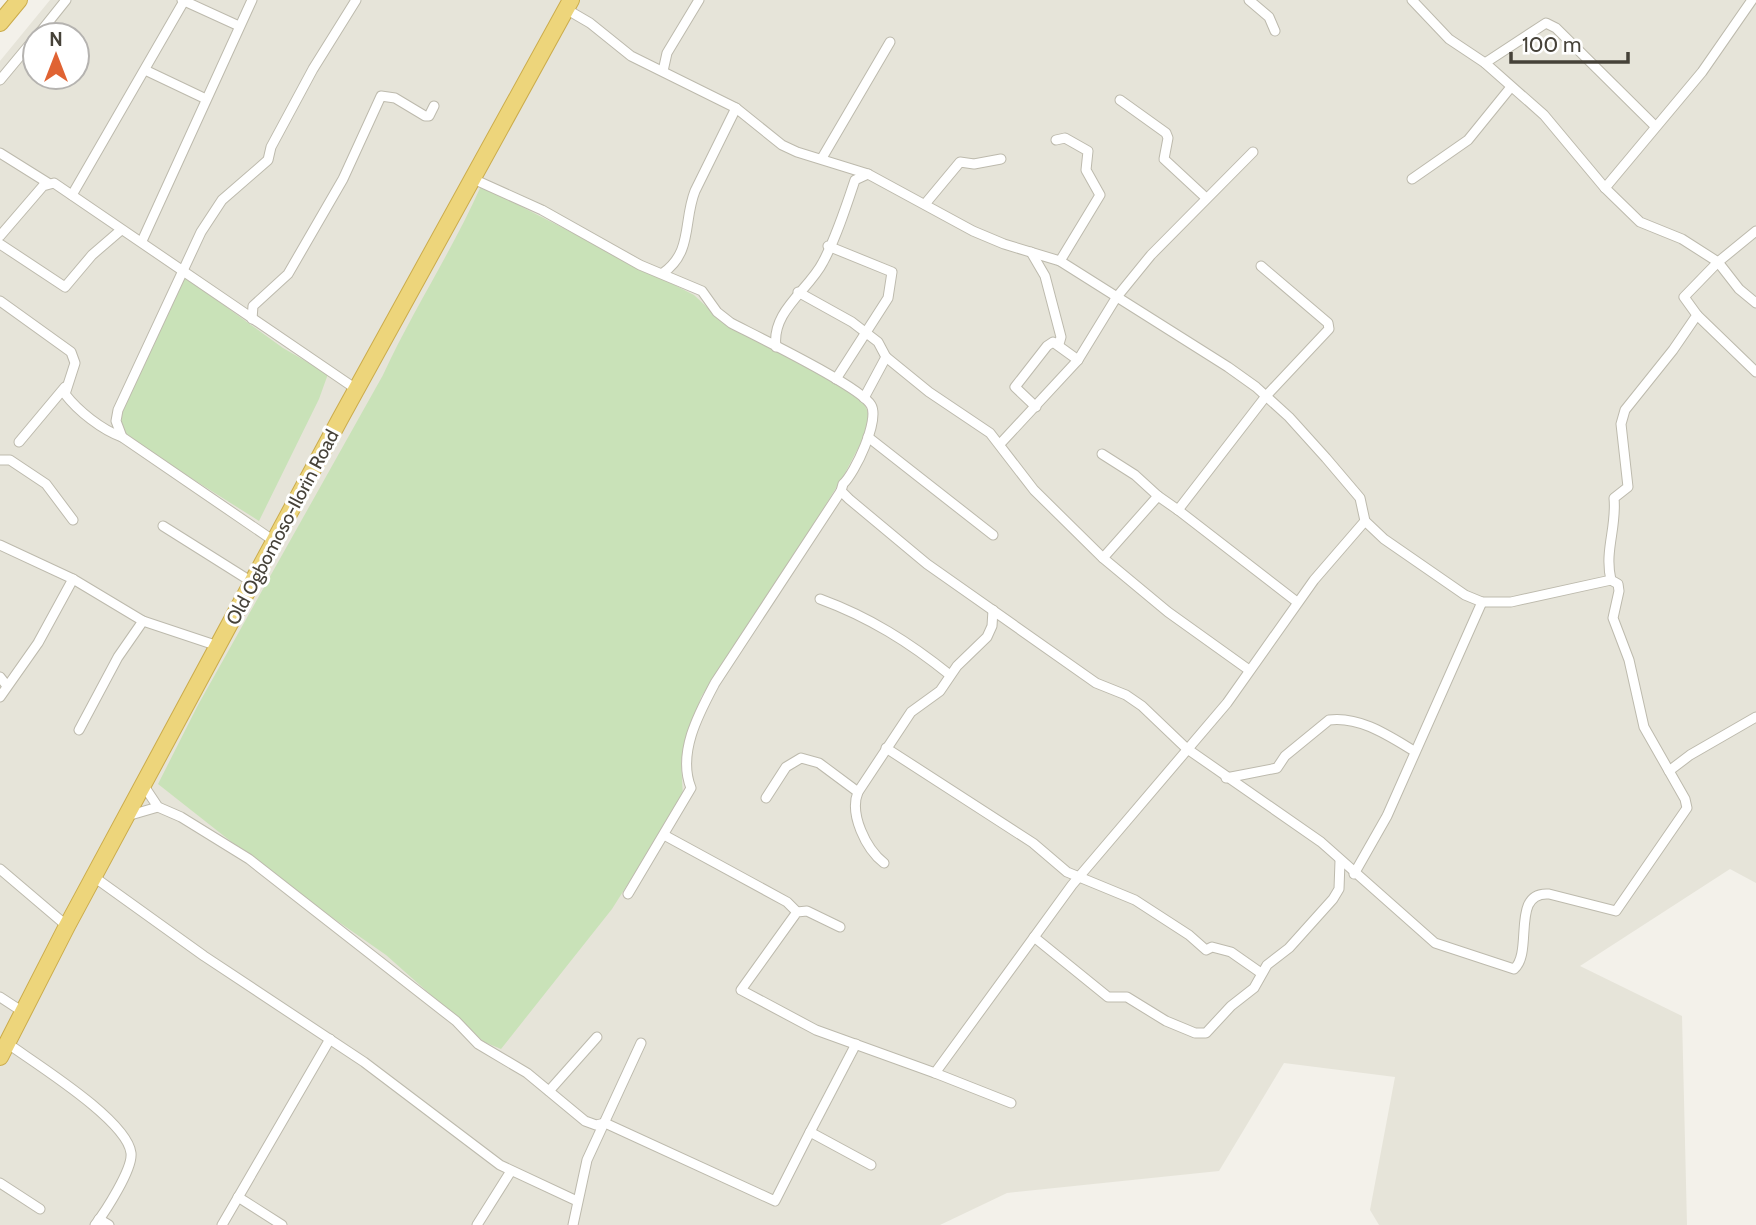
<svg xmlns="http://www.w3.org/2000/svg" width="1756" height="1225" font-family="Cabin,sans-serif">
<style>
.residential{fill:#e6e4d9;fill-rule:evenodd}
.green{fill:#c9e2b8}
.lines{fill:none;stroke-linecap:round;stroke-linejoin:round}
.street-casing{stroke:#bdbaad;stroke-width:11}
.highway-casing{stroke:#cbac4c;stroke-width:18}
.street{stroke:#fff;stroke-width:9}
.highway{stroke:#edd57b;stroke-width:16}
.labels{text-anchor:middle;stroke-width:6;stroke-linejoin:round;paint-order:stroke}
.street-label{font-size:19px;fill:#464239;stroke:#fff}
</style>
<rect width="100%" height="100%" fill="#f3f1ea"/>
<path class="residential" d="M 50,0 L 1756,0 L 1756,883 L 1730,869 L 1580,966 L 1682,1016 L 1687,1225 L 1379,1225 L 1370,1210 L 1395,1077 L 1284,1063 L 1219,1171 L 1007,1193 L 940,1225 L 0,1225 L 0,61 ZM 35,35 L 77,35 L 77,77 L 35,77 Z"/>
<g class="green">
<path d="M 481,186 L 694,295 L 725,324 L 831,380 L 864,403 L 869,415 L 866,433 L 844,475 L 772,592 L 701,697 L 681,761 L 683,797 L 612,909 L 501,1049 L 484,1042 L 386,955 L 290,888 L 158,784 L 198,705 L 383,375 C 413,310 452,251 481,186 Z"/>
<path d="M 186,278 L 283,348 L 328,374 L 319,399 L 259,521 L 131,440 C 120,428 120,420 124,405 L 181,282 Z"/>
</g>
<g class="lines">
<g class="street-casing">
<g id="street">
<polyline points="182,0 239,26"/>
<polyline points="1249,0 1269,17 1275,31"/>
<polyline points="566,9 590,23 631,56 736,108 782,145 797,152 868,174 973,231 1004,244 1060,261 1228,367 1256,387 1289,417 1326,458 1360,498 1365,521 1384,539 1465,595 1482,602 1511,602 1611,580"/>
<polyline points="38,35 66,0"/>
<polyline points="1485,63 1546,23 1556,28 1655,126"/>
<polyline points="145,70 206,99"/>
<polyline points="663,71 667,53 699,0"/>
<polyline points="0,80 35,38"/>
<polyline points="1120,100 1166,133 1168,138 1164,159 1205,197"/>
<polyline points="1056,140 1065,138 1088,151 1086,170 1100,195 1060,261"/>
<polyline points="0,153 48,183"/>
<polyline points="822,158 890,42"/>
<path d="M 471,178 L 542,210 L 640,265 L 702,291 L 717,312 L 731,323 C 756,336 860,386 871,405 C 880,420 855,473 843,484 L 841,491 L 849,499 L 927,564 L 1096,683 L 1126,695 L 1142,706 L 1186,748 L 1321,842 L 1435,943 L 1514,969 C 1534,952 1510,891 1549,894 L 1616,911 L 1687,808 L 1685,799 L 1644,727 L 1629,660 L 1613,618 L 1619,591 L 1618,584 L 1611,580 C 1604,551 1617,527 1614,498 L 1628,487 L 1621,424 L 1625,410 L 1673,350 L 1697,315 L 1684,297 L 1718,262 L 1682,239 L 1640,222 L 1605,188 L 1544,115 L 1485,63 L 1449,39 L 1412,0"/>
<polyline points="1412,179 1468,140 1511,87"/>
<polyline points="1605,188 1702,72 1752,0"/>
<polyline points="72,195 184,1"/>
<polyline points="925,204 960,162 974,164 1001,159"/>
<polyline points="1756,231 1718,262 1739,289 1756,303"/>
<polyline points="0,236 43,186 54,183 356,389"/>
<polyline points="142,241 252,0"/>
<polyline points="0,244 65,287 92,255 121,230"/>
<polyline points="828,246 892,272 888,298 836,379"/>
<polyline points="1031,252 1045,276 1061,337 1059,344"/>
<path d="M 663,273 C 693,252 683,221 695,191 L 736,108"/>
<polyline points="798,292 852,322 878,342 886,357 929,392 990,433 1034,490 1103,558 1168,612 1249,670"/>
<path d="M 0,301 L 71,352 L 75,363 L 65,394 C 78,411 102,430 122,437 L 274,541"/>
<polyline points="1697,315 1756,372"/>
<polyline points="252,319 253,306 288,274 343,179 381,96 395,98 425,116 429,116 434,106"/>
<path d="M 776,347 C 771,311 809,290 823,262 C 836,238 846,207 855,180 L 868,174"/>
<polyline points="864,398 886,357"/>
<polyline points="1036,407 1015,387 1047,346 1053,342 1078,360"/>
<polyline points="122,437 116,421 118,410 201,232 222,200 268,160 271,147 313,69 356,0"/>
<polyline points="868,437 993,535"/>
<polyline points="19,442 65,387"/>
<polyline points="1000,444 1078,360 1116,298 1151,255 1253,152"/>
<polyline points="1102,454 1135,475 1158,496"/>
<polyline points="0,460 10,460 46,484 73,520"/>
<polyline points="1178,510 1297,602"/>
<polyline points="163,526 252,582"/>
<polyline points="0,545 73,579 143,621 218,646"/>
<polyline points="1103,558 1158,496 1178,510 1266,396 1329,329 1328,323 1261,266"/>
<path d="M 820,599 C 869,617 909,642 950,675"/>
<polyline points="0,677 7,686"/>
<polyline points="0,697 38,643 73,579"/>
<polyline points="79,730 118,657 143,621"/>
<polyline points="886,748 1033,843 1067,872 1135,900 1189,935 1206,950 1212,947 1231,952 1261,973"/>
<polyline points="1669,771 1690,755 1756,717"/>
<path d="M 1226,778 L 1277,768 L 1285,756 L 1329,720 C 1360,716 1389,736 1414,751"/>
<polyline points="144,786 158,807 181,817 249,859 456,1021 478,1044 527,1073 585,1121 596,1125 605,1123 775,1201 810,1132 871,1165"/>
<polyline points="766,798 786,767 801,758 819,763 858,792"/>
<polyline points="127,816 158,807"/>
<polyline points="664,835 787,902 797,912"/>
<path d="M 884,863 C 866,849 849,814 858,792 L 911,712 L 940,691 L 957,666 L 987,637 L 992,626 L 993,610"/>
<polyline points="0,869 67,926"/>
<polyline points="1354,874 1387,816 1482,602"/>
<polyline points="94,877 204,956 364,1062 500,1165 577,1201"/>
<path d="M 628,894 L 691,788 C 677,753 699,713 715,683 L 841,491"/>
<polyline points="840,927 807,911 797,912 741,990 816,1030 935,1073 1072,885 1227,703 1314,580 1365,521"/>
<polyline points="1034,937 1108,997 1127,997 1166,1021 1195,1033 1206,1033 1231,1006 1254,988 1267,965 1289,948 1333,899 1339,889 1340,861"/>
<polyline points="0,997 23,1012"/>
<path d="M 7,1043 C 36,1064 127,1120 131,1153 C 133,1169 105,1212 95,1225"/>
<polyline points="935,1073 1011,1103"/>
<polyline points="549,1091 597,1037"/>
<polyline points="810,1132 856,1044"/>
<polyline points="0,1183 40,1209"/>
<polyline points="238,1197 282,1225"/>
<polyline points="99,1219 109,1225"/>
<polyline points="222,1225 330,1039"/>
<polyline points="477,1225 511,1171"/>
<polyline points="573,1225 587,1160 641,1043"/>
</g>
</g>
<g class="highway-casing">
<g id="highway">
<polyline points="0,23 19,0"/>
<polyline points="0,1057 67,926 340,419 571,0"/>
</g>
</g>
<use href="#street" class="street"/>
<use href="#highway" class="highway"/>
</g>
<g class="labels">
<g class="street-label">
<text transform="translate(282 527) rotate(-62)" y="7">Old Ogbomoso-Ilorin Road</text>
</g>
</g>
<g transform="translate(56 56)"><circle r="33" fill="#ffffff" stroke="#b5b3b0" stroke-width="2"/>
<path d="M0-5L12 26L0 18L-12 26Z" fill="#e06333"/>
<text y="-10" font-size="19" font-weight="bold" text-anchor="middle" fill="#464239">N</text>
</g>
<path d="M1511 52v10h117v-10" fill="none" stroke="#464239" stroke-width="3.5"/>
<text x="1522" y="52" font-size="21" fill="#464239" stroke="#ffffff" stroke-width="5" paint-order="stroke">100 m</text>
</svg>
